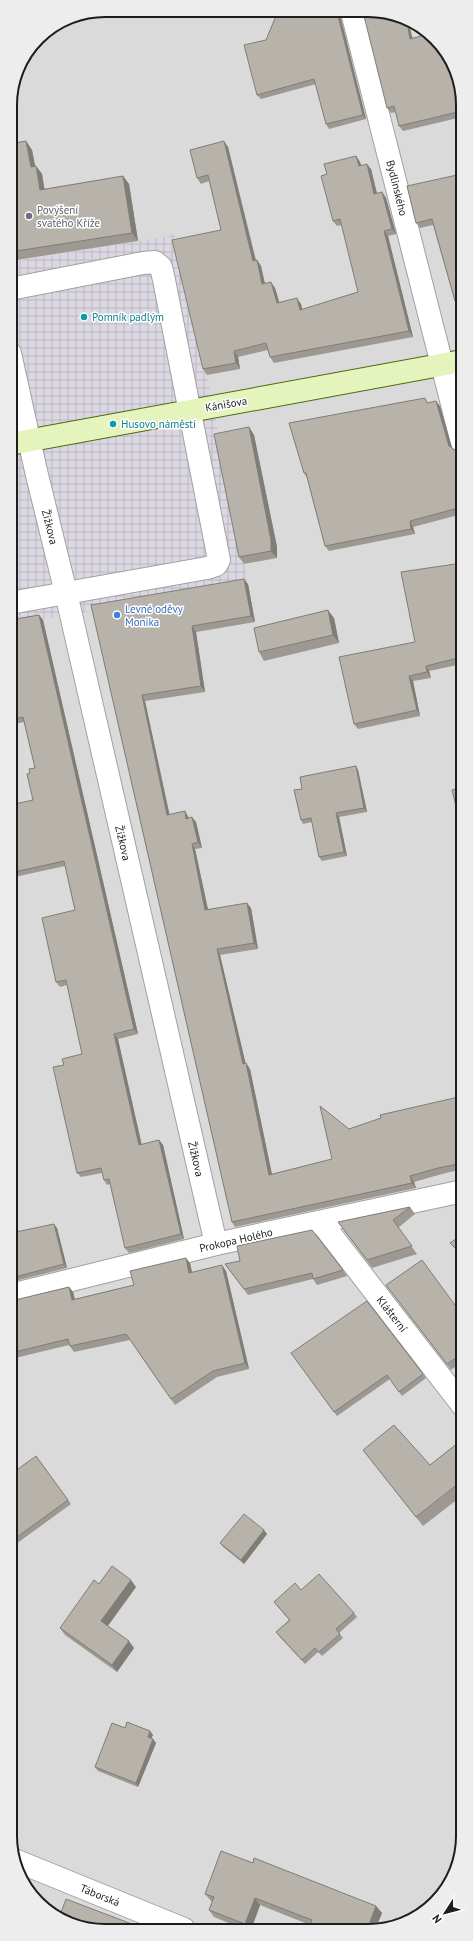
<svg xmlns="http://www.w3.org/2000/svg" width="473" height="1941" font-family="'PT Sans',sans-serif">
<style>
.residential{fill:#dbdada}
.plaza{fill:url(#plaza-grid)}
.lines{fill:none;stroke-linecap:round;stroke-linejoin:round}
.street-casing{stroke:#a1a1a1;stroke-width:24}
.secondary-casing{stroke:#4d6a0e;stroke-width:24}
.street{stroke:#fff;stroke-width:22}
.secondary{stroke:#e5f4bc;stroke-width:22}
.wall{fill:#9d9992}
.shaded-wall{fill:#807d77}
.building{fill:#b7b2aa;stroke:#807d77}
.worship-dot{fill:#6b7280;stroke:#fff;stroke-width:1.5}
.culture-dot{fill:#0f9aa8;stroke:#fff;stroke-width:1.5}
.shop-dot{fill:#3f7fe0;stroke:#fff;stroke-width:1.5}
.labels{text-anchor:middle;stroke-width:3;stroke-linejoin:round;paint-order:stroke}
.street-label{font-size:11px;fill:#1d1d1d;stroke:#fff}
.worship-label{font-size:11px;fill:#5b616d;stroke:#fff;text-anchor:start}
.culture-label{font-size:11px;fill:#0d838f;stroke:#fff;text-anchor:start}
.shop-label{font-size:11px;fill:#366cbe;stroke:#fff;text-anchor:start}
.rim{fill:none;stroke:#1d1d1d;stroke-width:2}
</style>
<defs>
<pattern id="plaza-grid" width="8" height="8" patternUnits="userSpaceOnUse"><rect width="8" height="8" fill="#dbd8e3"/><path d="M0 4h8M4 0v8" fill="none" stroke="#bcb9c2"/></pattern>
</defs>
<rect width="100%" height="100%" fill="#edece4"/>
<polygon class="residential" points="105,10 387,12 435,38 462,92 463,1842 456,1873 439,1899 415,1918 381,1930 86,1929 38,1903 11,1849 10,99 17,68 38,38 69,17"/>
<polygon class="plaza" points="175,235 214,406 219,442 248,584 10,625 10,262"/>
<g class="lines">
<g class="street-casing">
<g id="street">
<polyline points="352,12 462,443"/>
<polyline points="10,289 143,263 155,262 161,267 164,280 219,560 216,565 207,568 10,603"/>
<polyline points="10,353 36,471 66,593 216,1244"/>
<polyline points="321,1222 463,1406"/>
<polyline points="11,1295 216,1244 463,1191"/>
<polyline points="17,1861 184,1929"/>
</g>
</g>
<g class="secondary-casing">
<polyline id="secondary" points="10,444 462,361"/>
</g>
<use href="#street" class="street"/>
<use href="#secondary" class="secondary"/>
</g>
<g class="wall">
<polygon points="278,11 340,12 340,15 366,119 329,129 326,124 316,84 261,99 257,95 266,40"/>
<polygon points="412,38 462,92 462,117 403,131 399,126 396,112 391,113 387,108"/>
<polygon points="26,141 32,150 35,166 36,166 42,174 44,189 123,176 129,184 138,241 10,261 10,144"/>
<polygon points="228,147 256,260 257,260 261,266 265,283 275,288 279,302 301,304 302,310 358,292 342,225 337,226 333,221 327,174 356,156 360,162 361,165 371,169 377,193 382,192 386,198 396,234 388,236 413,337 274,363 270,357 268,350 238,357 240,369 207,375 203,369 221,230 209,181 201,184 197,178"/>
<polygon points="457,175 461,180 462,187 462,306 459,307 455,301 433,225 420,228 416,223"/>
<polygon points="429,403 440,406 452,448 455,450 461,450 462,449 462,514 413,527 415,534 329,551 325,546 307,478 304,473"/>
<polygon points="249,427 254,435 277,547 277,558 244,564 239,557"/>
<polygon points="462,563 462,664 429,671 431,678 413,681 420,716 358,729 354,724 415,642"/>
<polygon points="248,584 255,622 196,632 205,692 145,701 169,815 185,811 189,818 196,822 202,848 195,849 208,909 251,908 258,949 220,955 245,1063 246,1063 250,1069 272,1174 332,1159 349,1129 463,1096 463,1169 442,1174 414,1182 416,1188 235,1227 232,1222 91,605"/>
<polygon points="39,615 43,620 138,1034 118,1039 136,1124 141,1145 159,1140 163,1145 184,1239 129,1253 125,1248 110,1184 107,1185 104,1180 102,1173 81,1177 77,1173 64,1065 82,1054 67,985 60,987 56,982 75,910 65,866 10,878 10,805 33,800 30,773 35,768 24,722 10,725 10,620"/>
<polygon points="334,618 339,643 264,661 259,652"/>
<polygon points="356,766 358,770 367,812 339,817 347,856 322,861 319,857 312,822 303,824 301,820 302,789"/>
<polygon points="410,1207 415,1214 398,1228 417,1254 372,1268 338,1222"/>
<polygon points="57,1228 67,1268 11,1282 11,1233"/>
<polygon points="463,1234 463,1257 450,1243"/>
<polygon points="240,1261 343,1270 347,1276 317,1285 313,1279 248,1295 225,1264"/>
<polygon points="190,1263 192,1272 226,1271 249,1369 217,1377 175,1405 130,1340 74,1352 69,1345 11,1359 11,1301 69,1287 73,1292 75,1299 134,1285"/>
<polygon points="386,1285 463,1316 463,1361 451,1370"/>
<polygon points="291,1353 423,1374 426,1378 402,1396 390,1379 337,1416"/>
<polygon points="463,1439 463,1495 423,1526 370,1459 363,1450 430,1465"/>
<polygon points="36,1456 71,1504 16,1544 11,1536"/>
<polygon points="267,1534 244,1564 223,1547 220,1543"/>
<polygon points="99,1584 136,1587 108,1626 134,1648 117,1672 65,1635 60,1628"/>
<polygon points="301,1590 354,1613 357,1617 339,1633 343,1638 322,1656 318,1652 305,1664 279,1636 276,1632 289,1620 274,1602"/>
<polygon points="125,1728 153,1735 151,1738 153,1739 156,1743 138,1787 98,1771 95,1767"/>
<polygon points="253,1863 376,1906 382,1913 375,1930 308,1930 310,1925 260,1905 251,1930 246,1930 214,1917 209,1910 212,1902 211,1901 205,1894"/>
</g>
<g class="shaded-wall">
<polygon points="337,12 340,12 340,15 366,119 363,115"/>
<polygon points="407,22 409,24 414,44 410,39"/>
<polygon points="26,141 32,150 37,176 31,167"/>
<polygon points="224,141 228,147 257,267 253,261"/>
<polygon points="356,156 360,162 363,171 359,166"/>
<polygon points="367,164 371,169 378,199 374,194"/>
<polygon points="36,166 42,174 46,198 40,190"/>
<polygon points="457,175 461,180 462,187 462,193 461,191"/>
<polygon points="123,176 129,184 138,241 132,233"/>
<polygon points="382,192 386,198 396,234 392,229"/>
<polygon points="384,231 388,236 413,337 409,331"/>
<polygon points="257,260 261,266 266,290 262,284"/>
<polygon points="271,282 275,288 281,308 277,303"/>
<polygon points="297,298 301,304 304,316 300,310"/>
<polygon points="234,351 238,357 240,369 236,363"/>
<polygon points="436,401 440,406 453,451 449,446"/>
<polygon points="249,427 254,435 277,547 277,558 271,551"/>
<polygon points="410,521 413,527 415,534 411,529"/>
<polygon points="244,579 248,584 255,622 251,616"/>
<polygon points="328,610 334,618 339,643 333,635"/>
<polygon points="39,615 43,620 138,1034 134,1029"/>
<polygon points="192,626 196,632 205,692 201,686"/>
<polygon points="426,666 429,671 431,678 427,672"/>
<polygon points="409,676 413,681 420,716 417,710"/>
<polygon points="142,695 145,701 171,821 167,815"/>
<polygon points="356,766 358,770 367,812 364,808"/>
<polygon points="185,811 188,817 190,824 186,819"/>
<polygon points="336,813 339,817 347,856 344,852"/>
<polygon points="192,817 196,822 202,848 198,842"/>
<polygon points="192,844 195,849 209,915 205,910"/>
<polygon points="247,903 251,908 258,949 254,943"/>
<polygon points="217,949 220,955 247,1069 243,1064"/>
<polygon points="114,1034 118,1039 143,1150 139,1145"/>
<polygon points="246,1063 250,1069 273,1180 269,1175"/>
<polygon points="159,1140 163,1145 184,1239 181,1234"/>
<polygon points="410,1176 414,1182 416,1188 412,1183"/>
<polygon points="54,1224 57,1228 67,1268 64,1264"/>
<polygon points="186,1258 190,1263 193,1278 189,1273"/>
<polygon points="222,1265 226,1271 249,1369 245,1363"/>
<polygon points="69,1287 73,1292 76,1306 72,1300"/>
<polygon points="264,1530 267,1534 244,1564 241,1560"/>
<polygon points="131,1580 136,1587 106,1628 101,1621"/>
<polygon points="129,1641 134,1648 117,1672 112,1665"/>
<polygon points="150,1731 153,1735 150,1741 148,1737"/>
<polygon points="153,1739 156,1743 138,1787 136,1783"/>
<polygon points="255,1898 260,1905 251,1930 249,1930 245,1924"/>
<polygon points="376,1906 382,1913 375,1930 367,1930"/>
</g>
<g class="building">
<polygon points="278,11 337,12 363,115 326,124 314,79 257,95 244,45 266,40"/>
<polygon points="363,12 387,12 407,22 410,39 428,34 435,38 462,92 462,114 462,111 399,126 394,106 387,108"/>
<polygon points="26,141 31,167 36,166 40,190 123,176 132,233 10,252 10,144"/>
<polygon points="224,141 253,261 257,260 262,284 271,282 277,303 297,298 300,310 358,292 340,219 333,221 321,176 327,174 324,164 356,156 359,166 367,164 374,194 382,192 392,229 384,231 409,331 270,357 266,343 234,351 236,363 203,369 172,240 221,230 208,175 197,178 190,150"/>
<polygon points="457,175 461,191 462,190 462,299 455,301 432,219 416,223 407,186"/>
<polygon points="460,395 462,395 462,403"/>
<polygon points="425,398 427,403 436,401 449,446 455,450 461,450 462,449 462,507 410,521 411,529 325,546 306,473 304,473 289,423"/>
<polygon points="249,427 271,540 271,551 239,557 214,434"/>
<polygon points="462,563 462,657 426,666 427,672 409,676 417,710 354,724 339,657 415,642 401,572"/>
<polygon points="244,579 251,616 192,626 201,686 142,695 167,815 185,811 186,819 192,817 198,842 192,844 205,910 247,903 254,943 217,949 243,1064 246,1063 269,1175 332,1159 320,1106 349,1129 381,1118 380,1115 463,1096 463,1163 438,1168 410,1176 412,1183 232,1222 91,605"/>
<polygon points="328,610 333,635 259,652 254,628"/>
<polygon points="39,615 134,1029 114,1034 133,1119 139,1145 159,1140 181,1234 125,1248 109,1179 104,1180 101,1168 77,1173 53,1067 64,1065 62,1059 82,1054 66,980 56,982 42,918 75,910 64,861 10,873 10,805 33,800 27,774 30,773 29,769 35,768 23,717 10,720 10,620"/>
<polygon points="356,766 364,808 336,813 344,852 319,857 311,818 301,820 294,790 302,789 300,777"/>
<polygon points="462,787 462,830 452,790"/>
<polygon points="463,1067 463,1089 458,1068"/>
<polygon points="410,1207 393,1220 412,1246 367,1260 338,1222"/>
<polygon points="54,1224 64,1264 11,1278 11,1233"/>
<polygon points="312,1230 343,1270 313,1279 312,1273 244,1289 225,1264 240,1261 237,1246"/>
<polygon points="463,1234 463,1256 450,1243"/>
<polygon points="186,1258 189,1273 222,1265 245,1363 213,1371 171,1399 126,1334 70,1346 68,1339 11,1353 11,1301 69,1287 72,1300 134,1285 130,1271"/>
<polygon points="422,1260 463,1316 463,1353 447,1364 386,1285"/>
<polygon points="367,1301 423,1374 399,1392 387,1375 334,1412 291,1353"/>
<polygon points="394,1425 430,1465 463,1439 463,1480 416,1517 363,1450"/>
<polygon points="36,1456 68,1500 13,1540 11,1536 11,1474"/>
<polygon points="244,1514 264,1530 241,1560 220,1543"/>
<polygon points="112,1566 131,1580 101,1621 129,1641 112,1665 60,1628 94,1580 99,1584"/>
<polygon points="319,1574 354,1613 336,1629 340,1634 319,1652 315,1648 302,1660 276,1632 290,1620 274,1602 295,1583 301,1590"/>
<polygon points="127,1722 150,1731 148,1737 153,1739 136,1783 95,1767 112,1723 125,1728"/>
<polygon points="221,1851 253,1863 254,1858 376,1906 367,1930 308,1930 312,1920 255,1898 245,1924 209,1910 214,1897 205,1894"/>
<polygon points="66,1899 145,1929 86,1929 60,1915"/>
</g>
<circle class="worship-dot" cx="29" cy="216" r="4"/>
<g class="culture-dot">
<circle cx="84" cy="317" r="4"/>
<circle cx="113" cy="424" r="4"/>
</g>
<circle class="shop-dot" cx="117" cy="615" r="4"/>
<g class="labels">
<g class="street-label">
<text transform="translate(397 188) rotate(76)" y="4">Bydlinského</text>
<text transform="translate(226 404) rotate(-10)" y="4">Kánišova</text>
<text transform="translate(50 527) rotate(76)" y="4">Žižkova</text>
<text transform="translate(123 843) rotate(77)" y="4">Žižkova</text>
<text transform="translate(196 1159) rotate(77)" y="4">Žižkova</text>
<text transform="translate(236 1240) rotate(-13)" y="4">Prokopa Holého</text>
<text transform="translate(392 1314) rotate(52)" y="4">Klášterní</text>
<text transform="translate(100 1895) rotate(22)" y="4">Táborská</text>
</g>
<g class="worship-label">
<text x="37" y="214">Povýšení<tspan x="37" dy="13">svatého Kříže</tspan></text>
</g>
<g class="culture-label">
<text x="92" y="321">Pomník padlým</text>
<text x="121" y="428">Husovo náměstí</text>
</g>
<g class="shop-label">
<text x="125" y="613">Levné oděvy<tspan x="125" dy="13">Monika</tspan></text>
</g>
</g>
<path d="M0 0H473V1941H0ZM105 17H368A88 88 0 0 1 456 105V1836A88 88 0 0 1 368 1924H105A88 88 0 0 1 17 1836V105A88 88 0 0 1 105 17Z" fill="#ededed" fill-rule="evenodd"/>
<path class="rim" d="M105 17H368A88 88 0 0 1 456 105V1836A88 88 0 0 1 368 1924H105A88 88 0 0 1 17 1836V105A88 88 0 0 1 105 17Z"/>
<g transform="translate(445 1913) rotate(234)" stroke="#ffffff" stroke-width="3" paint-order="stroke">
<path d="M0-3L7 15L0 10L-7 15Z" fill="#1d1d1d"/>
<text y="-6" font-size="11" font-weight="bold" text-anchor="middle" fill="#1d1d1d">N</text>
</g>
</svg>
